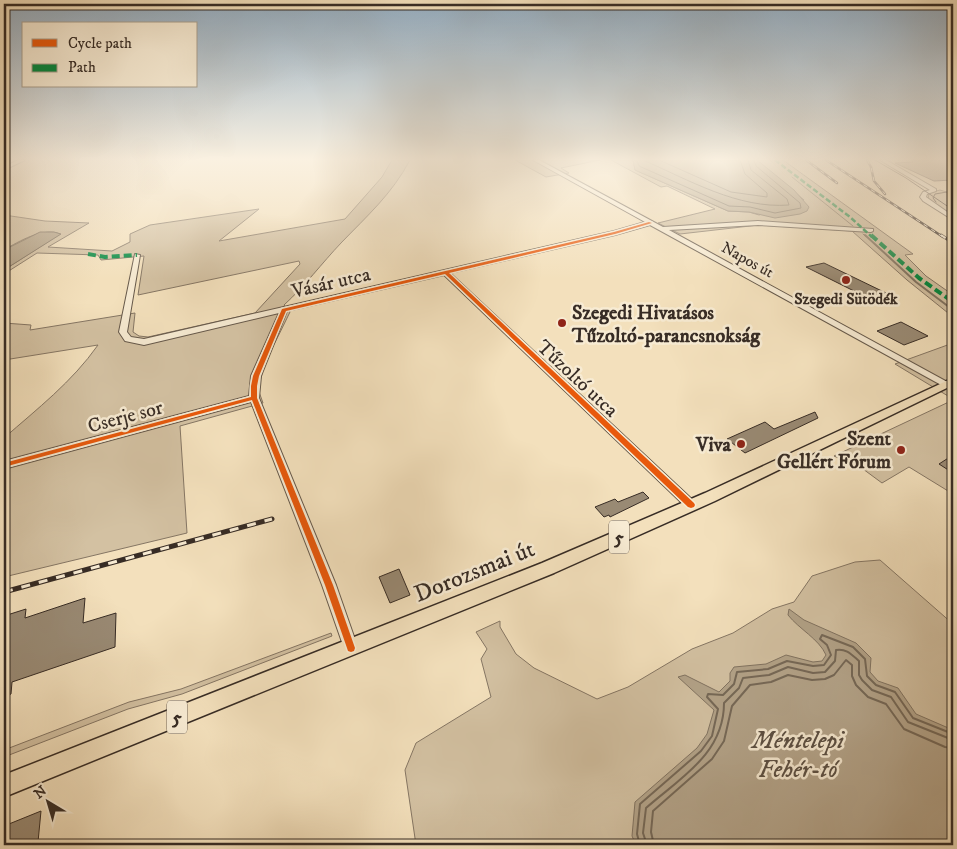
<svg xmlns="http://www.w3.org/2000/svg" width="957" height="849" font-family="'IM FELL DW Pica',serif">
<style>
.green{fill:#d3c1a2;stroke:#857664}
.water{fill:#b3a389;stroke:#817361}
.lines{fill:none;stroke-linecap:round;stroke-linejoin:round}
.shore-far1{stroke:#756857;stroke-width:1}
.shore{stroke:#756857;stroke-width:2}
.stream-far1{stroke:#817361;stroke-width:1}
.stream{stroke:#817361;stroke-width:2}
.building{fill:#998a74;stroke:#372c25}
.minor-casing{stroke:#66594b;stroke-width:2}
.major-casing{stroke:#372c25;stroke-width:3}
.minor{fill:#f7ebd3;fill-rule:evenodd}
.major{fill:#f3e0bc;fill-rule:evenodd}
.tram{stroke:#372c25;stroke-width:1}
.rail-far2-casing{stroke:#372c25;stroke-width:2.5}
.rail-far1-casing{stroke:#372c25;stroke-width:3}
.rail-casing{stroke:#372c25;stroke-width:5}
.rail-far2{stroke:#f7ebd3;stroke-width:1;stroke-dasharray:4.5;stroke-linecap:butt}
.rail-far1{stroke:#f7ebd3;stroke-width:2;stroke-dasharray:5.5;stroke-linecap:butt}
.rail{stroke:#f7ebd3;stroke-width:3;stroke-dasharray:9;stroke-linecap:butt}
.quiet-far1{stroke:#00873e;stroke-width:2.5;stroke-dasharray:5.5 2.5;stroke-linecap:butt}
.quiet{stroke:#00873e;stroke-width:4;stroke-dasharray:8 4;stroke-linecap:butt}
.cycleway-casing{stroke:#f7ebd3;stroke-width:3}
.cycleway{fill:#e8590c;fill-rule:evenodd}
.poi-dot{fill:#8f2418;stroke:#f7ebd3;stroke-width:2}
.labels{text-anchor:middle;stroke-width:5;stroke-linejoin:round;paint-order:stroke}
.far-street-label{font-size:16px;fill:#372c25;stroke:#f7ebd3}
.far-poi-label{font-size:16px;font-weight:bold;fill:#372c25;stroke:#f7ebd3}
.shield{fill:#f7ebd3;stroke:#716559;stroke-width:1}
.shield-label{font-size:19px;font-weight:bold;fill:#372c25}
.street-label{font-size:20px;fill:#372c25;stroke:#f7ebd3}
.poi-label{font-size:20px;font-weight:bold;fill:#372c25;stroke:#f7ebd3;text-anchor:end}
.near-street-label{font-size:24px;fill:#372c25;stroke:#f7ebd3}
.near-water-label{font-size:25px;font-style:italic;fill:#5c5043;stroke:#f7ebd3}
</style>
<rect width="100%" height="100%" fill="#f3e0bc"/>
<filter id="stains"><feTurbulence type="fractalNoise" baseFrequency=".004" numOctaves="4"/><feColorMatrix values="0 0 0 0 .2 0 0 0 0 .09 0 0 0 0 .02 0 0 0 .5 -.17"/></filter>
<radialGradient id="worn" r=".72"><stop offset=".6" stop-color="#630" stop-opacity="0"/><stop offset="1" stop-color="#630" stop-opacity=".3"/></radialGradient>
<g class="green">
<path d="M 392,160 L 410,160 C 392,194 367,216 341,243 C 322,263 305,286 284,305 L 290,312 L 265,363 L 258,389 L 263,403 L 180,426 L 187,533 L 4,577 L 4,438 C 37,409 72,382 98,345 L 4,360 L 4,323 L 31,325 L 30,330 L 135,313 L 133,332 L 139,336 L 148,337 L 255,313 L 300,264 L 299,261 L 138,295 L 144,256 L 101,260 L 98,255 L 37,253 L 4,274 L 4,270 L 60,234 C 44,227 19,241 4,250 L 4,215 L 45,221 L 89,223 L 48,247 L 112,251 L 130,242 L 130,234 L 150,225 L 259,209 L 219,241 L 345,219 L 382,177 Z"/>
<polygon points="515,160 600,160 561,168 569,173 546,177"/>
<polygon points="611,160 633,160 635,170 728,211 749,212 759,215 804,200 757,160 783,160 913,254 905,255 926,276 953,295 953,317 907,280 852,231 759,225 680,234 658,223 715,209 667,186 661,187"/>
<polygon points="940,190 953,194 953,216 928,200 929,193"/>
<polygon points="953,343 953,399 895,364"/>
<polygon points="953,400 953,494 909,467 882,483 863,469 834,456"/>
<polygon points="880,560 953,624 953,845 416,845 405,770 416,743 491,697 481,659 487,649 476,632 500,621 500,627 516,654 534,668 597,699 628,687 692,649 733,633 772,609 794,602 812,576 855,562"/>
<polygon points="331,633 332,636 182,694 128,709 4,757 4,750 129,702 181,689"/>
</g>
<g class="water">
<polygon points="633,160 757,160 794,190 809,207 807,211 800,214 775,218 749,212 728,211 635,170"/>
<polygon points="40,232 54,232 61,234 4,270 4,250"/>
<path d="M 789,609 L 804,620 L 856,643 L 871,658 L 870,672 L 878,681 L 898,688 L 916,714 L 953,730 L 953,845 L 636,845 L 632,836 L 635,802 L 697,748 L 707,734 L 714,710 L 678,677 L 685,675 L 719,692 L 730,681 L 730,673 L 734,667 L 766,664 L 786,655 L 813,662 L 822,661 L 826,655 C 819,639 799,629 788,615 Z"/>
</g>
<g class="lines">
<g class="shore-far1">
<polyline points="637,160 639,166 729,206 750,207 775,213 801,208 800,203 756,166 754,160"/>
<path d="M 643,160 C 689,180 738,209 789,205 L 787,199 L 751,170 L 748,160"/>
<polyline points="659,160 731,192 767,197 767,193 745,174 740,160"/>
</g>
<g class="shore">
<polyline points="640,845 637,834 640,804 701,751 712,736 718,709 707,697 708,694 723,695 734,684 737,672 768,669 787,661 813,666 824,665 831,655 827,645 820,639 822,635 853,647 865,659 867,676 876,685 895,692 913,718 953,734"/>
<path d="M 647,845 L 643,833 L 646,808 C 680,778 724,754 724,703 L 739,688 L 743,678 L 769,675 L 788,667 L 813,673 L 825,672 L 835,661 L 836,650 C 846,648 852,655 859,661 L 859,675 L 862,680 L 872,690 L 891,697 L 908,722 L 953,740"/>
<polyline points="654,845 651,832 653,811 712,759 724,741 732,706 750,685 771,682 788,675 812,680 825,679 834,675 846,660 852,665 852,676 856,685 868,697 886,704 904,729 945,747 953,748"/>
</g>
<g class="stream-far1">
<polyline points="792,177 853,226"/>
<polyline points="863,234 866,237"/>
</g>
<polyline class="stream" points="865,235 916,282 953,310"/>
</g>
<g class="building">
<polygon points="911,160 953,160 953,180 934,181 895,163 913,162"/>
<polygon points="824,263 886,293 868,298 806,267"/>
<polygon points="901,322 928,336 904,345 877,331"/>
<polygon points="815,412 818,418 745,453 727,439 765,422 774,429"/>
<polygon points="953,455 953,473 939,464"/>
<polygon points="643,492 649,498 610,517 609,515 604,517 595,507 615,499 618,502"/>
<polygon points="399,569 410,595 390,603 379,577"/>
<polygon points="85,598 83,623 116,613 115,647 12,682 11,694 4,697 4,616 26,609 25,618"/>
<polygon points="41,811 38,842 29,845 4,845 4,826"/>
</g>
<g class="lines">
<g class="minor-casing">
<g id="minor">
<polygon points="18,160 25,160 4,170 4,167"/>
<polygon points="533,160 539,160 663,227 758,221 873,229 873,231 871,232 758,225 669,230 951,384 949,386 943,386 650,225 615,235 450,273 695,502 697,505 695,508 691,509 687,508 444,275 287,311 261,376 259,398 336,585 358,648 356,653 351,655 346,653 344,648 322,585 251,402 4,469 4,461 249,396 251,376 279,313 144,345 125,341 119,332 135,254 140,255 127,332 131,337 144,339 614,231 645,222"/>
<polygon points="880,160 886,160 936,189 936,191 927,194 926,197 953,216 953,220 923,201 920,197 923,192 930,190"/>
</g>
</g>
<g class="major-casing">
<polygon id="major" points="953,378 953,385 715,501 554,573 4,797 4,775 542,563 705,493"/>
</g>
<use href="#minor" class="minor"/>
<use href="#major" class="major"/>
<g class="tram">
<polyline points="875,160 906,178 953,210"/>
<polyline points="936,202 933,198 935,194 953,191"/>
</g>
<g class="rail-far2-casing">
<g id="rail-far2">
<polyline points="806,160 837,183"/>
<polyline points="826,160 943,237"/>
<polyline points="867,160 871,167 874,181 885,194"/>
</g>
</g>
<g class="rail-far1-casing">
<polyline id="rail-far1" points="941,235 953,243"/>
</g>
<g class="rail-casing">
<polyline id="rail" points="4,592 272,519"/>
</g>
<use href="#rail-far2" class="rail-far2"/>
<use href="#rail-far1" class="rail-far1"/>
<use href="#rail" class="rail"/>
<polyline class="quiet-far1" points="775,160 850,217 872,237"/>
<g class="quiet">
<polyline points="871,235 919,278 953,302"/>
<polyline points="88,254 105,257 137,255"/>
</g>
<g class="cycleway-casing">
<polygon id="cycleway" points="649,222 652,223 615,234 449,273 694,503 695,505 694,507 691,508 688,507 445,274 286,311 259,376 257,386 257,398 333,585 355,648 354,651 351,652 348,651 347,648 325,585 252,400 4,467 4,463 251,397 251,386 253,376 282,309 614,232"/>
</g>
<use href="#cycleway" class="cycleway"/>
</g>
<linearGradient id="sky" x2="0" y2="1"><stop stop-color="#93adc2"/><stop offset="0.57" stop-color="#faf1e1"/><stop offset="1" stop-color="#faf1e1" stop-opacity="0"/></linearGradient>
<rect width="957" height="279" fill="url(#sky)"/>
<g class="poi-dot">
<circle cx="846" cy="280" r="5"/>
<circle cx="562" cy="323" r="5"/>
<circle cx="741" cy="444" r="5"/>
<circle cx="901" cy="450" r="5"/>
</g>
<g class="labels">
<g class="far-street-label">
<text transform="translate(748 259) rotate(29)" y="6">Napos út</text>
</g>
<g class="far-poi-label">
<text x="846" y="304">Szegedi Sütödék</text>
</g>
<g class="shield">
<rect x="609" y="520.5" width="20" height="33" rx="4"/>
<rect x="167" y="700.5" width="20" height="33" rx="4"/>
</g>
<g class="shield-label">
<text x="619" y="544">5</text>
<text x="177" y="724">5</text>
</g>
<g class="street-label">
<text transform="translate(331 282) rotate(-13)" y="7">Vásár utca</text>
<text transform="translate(578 378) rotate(43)" y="7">Tűzoltó utca</text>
<text transform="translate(125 416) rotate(-15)" y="7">Cserje sor</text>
</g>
<g class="poi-label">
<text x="572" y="319" text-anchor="start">Szegedi Hivatásos<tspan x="572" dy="23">Tűzoltó-parancsnokság</tspan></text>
<text x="891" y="445">Szent<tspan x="891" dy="23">Gellért Fórum</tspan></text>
<text x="731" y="451">Viva</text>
</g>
<g class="near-street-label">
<text transform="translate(474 571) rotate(-22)" y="8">Dorozsmai út</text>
</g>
<g class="near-water-label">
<text x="798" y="748">Méntelepi<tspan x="798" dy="29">Fehér-tó</tspan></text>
</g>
</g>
<rect width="957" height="849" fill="none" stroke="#f3e0bc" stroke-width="20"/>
<rect x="5" y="5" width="947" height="839" fill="none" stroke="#372c25" stroke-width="2.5"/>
<rect x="10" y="10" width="937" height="829" fill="none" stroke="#372c25"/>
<rect x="22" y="22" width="175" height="65" fill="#f7ebd3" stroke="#aa9f8d"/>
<rect x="32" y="39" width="25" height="8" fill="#e8590c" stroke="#aa9f8d"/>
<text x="68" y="48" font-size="15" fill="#372c25">Cycle path</text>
<rect x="32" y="64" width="25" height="8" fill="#00873e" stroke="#aa9f8d"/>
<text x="68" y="72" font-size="15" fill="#372c25">Path</text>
<g transform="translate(48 802) rotate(322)" stroke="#f7ebd3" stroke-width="4" paint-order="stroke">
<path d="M0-4L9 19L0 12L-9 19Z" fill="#372c25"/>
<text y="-8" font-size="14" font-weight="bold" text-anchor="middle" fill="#372c25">N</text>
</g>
<rect width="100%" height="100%" filter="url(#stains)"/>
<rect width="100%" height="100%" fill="url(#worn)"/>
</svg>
